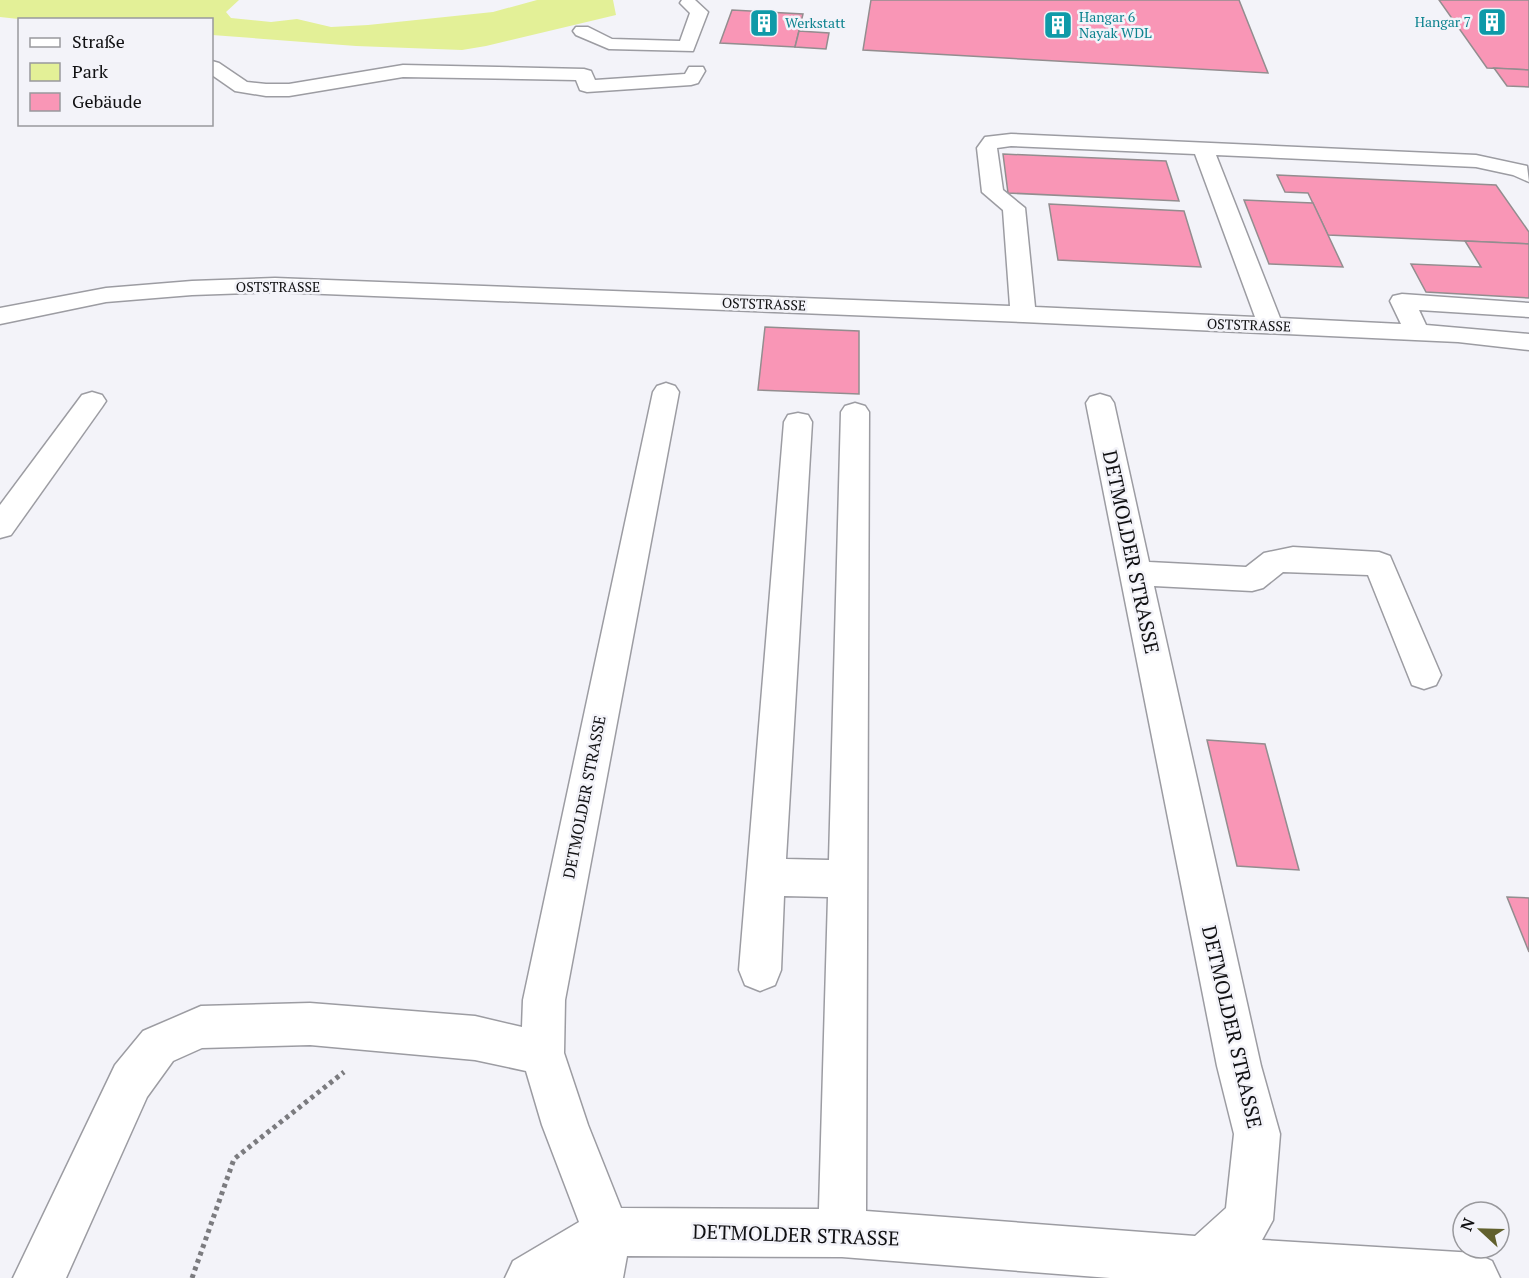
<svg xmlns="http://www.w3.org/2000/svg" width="1529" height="1278" font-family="'PT Serif',serif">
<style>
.green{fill:#e3f097}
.building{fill:#f996b6;stroke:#938d8f;stroke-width:1.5}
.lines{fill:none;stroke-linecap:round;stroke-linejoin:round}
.minor-casing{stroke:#9c9ca2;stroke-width:3}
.path{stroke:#7b7b7f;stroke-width:5;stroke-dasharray:4 4;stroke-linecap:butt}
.minor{fill:#fff;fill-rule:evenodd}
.labels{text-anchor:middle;stroke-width:5;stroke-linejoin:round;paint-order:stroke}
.far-culture-label{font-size:14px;fill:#0d838f;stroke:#f3f3f9;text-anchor:start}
.far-street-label{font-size:14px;fill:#111113;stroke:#f3f3f9}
.street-label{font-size:16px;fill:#111113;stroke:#f3f3f9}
.near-street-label{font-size:20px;fill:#111113;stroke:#f3f3f9}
</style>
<rect width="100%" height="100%" fill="#f3f3f9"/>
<polygon class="green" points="0,0 239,0 226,12 231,18 271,22 297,19 331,27 368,25 493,12 537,0 613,0 616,15 486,46 462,50 356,46 212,35 212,20 28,20 0,17"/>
<g class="building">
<polygon points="871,0 1239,0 1268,73 863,50"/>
<polygon points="1439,0 1529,0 1529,70 1487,68"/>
<polygon points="732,10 803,14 795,47 720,43"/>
<polygon points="799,31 829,33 826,49 795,47"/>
<polygon points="1494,68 1529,70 1529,87 1507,86"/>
<polygon points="1003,154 1166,161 1179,201 1008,193"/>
<polygon points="1277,175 1496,185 1529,232 1529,244 1328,235 1308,193 1285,192"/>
<polygon points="1244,200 1313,203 1343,267 1269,264"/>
<polygon points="1049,204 1184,211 1201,267 1058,260"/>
<polygon points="1465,241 1529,244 1529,298 1426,292 1411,264 1481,267"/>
<polygon points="765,327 859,331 859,394 758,390"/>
<polygon points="1207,740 1265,744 1299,870 1237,866"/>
<polygon points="1507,897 1529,898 1529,952"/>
</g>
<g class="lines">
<g class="minor-casing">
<g id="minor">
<polygon points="682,0 695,0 708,12 693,51 609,49 576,35 573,31 576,27 588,27 612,39 680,41 690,13 680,3"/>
<polygon points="212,61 219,63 247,82 266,84 289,84 403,65 584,69 591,71 595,80 685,74 689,67 703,67 705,71 698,83 691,85 587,92 580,90 576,80 403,77 289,96 266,96 235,91 212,75"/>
<path d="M 1011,134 L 1476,155 L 1527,166 L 1529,182 L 1513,175 L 1476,167 L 1216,155 L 1280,318 L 1401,324 L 1390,301 L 1393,296 L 1402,294 L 1529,303 L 1529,317 L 1419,310 L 1426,325 L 1529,334 L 1529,350 L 1458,342 L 1023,322 L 275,292 L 192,295 L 106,302 L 0,324 L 0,308 L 106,288 L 192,281 L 275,278 L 1010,306 L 1003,210 L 982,192 L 977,148 L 985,137 ZM 1011,146 L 1195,154 L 1255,317 L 1035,307 L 1025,208 L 1003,190 L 997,148 Z"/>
<polygon points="666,383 675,386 679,392 565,1000 564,1053 588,1125 621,1208 819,1209 828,897 784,896 781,970 775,985 760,991 745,985 739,970 784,422 788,415 798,413 808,415 812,422 786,859 829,860 841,412 845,406 855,403 865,406 869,412 866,1211 1195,1236 1226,1208 1234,1134 1217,1066 1086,403 1090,397 1100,394 1110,397 1114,403 1149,562 1246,567 1264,553 1293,547 1379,552 1390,556 1441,675 1436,685 1424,689 1412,685 1368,575 1283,572 1263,588 1252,591 1154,586 1261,1066 1280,1134 1273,1220 1262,1240 1475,1253 1492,1261 1500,1278 1110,1278 842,1257 627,1256 623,1278 505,1278 513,1261 579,1222 542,1125 526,1071 475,1060 310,1045 202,1048 173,1061 147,1097 66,1278 13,1278 115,1065 143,1031 201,1006 310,1003 475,1016 522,1027 523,1000 653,392 657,386"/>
<polygon points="92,392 102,395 106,401 102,407 11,535 0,538 0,505 82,395"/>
</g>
</g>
<polyline class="path" points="192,1278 234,1159 344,1072"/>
<use href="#minor" class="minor"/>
</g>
<defs>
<g id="building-square" transform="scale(1.5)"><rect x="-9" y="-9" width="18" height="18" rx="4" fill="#0f9aa8" stroke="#f3f3f9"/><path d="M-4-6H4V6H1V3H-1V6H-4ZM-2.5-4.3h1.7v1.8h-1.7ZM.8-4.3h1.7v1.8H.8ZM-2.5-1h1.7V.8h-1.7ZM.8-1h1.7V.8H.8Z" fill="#fff"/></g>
</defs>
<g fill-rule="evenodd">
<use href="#building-square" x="1492" y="22"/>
<use href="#building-square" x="764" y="23"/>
<use href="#building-square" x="1058" y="25"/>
</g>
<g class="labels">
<g class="far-culture-label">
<text x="1079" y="22">Hangar 6<tspan x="1079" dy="16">Nayak WDL</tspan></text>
<text x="1471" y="27" text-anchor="end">Hangar 7</text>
<text x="785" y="28">Werkstatt</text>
</g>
<g class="far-street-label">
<text x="278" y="292">OSTSTRASSE</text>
<text transform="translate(764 304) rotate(2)" y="5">OSTSTRASSE</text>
<text transform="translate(1249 325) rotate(2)" y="5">OSTSTRASSE</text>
</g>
<g class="street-label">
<text transform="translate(584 797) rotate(-79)" y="6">DETMOLDER STRASSE</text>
</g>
<g class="near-street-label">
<text transform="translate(1131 552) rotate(78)" y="7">DETMOLDER STRASSE</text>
<text transform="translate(1232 1027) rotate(77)" y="7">DETMOLDER STRASSE</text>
<text transform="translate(796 1235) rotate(2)" y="7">DETMOLDER STRASSE</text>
</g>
</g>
<rect x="18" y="18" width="195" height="108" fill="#f3f3f9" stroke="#99999d" stroke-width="1.5"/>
<rect x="30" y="38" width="30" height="9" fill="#ffffff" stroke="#99999d" stroke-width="1.5"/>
<text x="72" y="48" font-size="18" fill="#111113">Straße</text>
<rect x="30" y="63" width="30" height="18" fill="#e3f097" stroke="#99999d" stroke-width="1.5"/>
<text x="72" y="78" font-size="18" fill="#111113">Park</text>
<rect x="30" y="93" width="30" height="18" fill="#f996b6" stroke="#99999d" stroke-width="1.5"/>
<text x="72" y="108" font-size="18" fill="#111113">Gebäude</text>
<g transform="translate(1481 1230) rotate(292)"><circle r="28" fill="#f3f3f9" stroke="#99999d" stroke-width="1.5"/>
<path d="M0-4.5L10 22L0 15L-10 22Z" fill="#61602d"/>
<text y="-9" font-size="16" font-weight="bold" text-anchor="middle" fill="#111113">N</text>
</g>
</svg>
